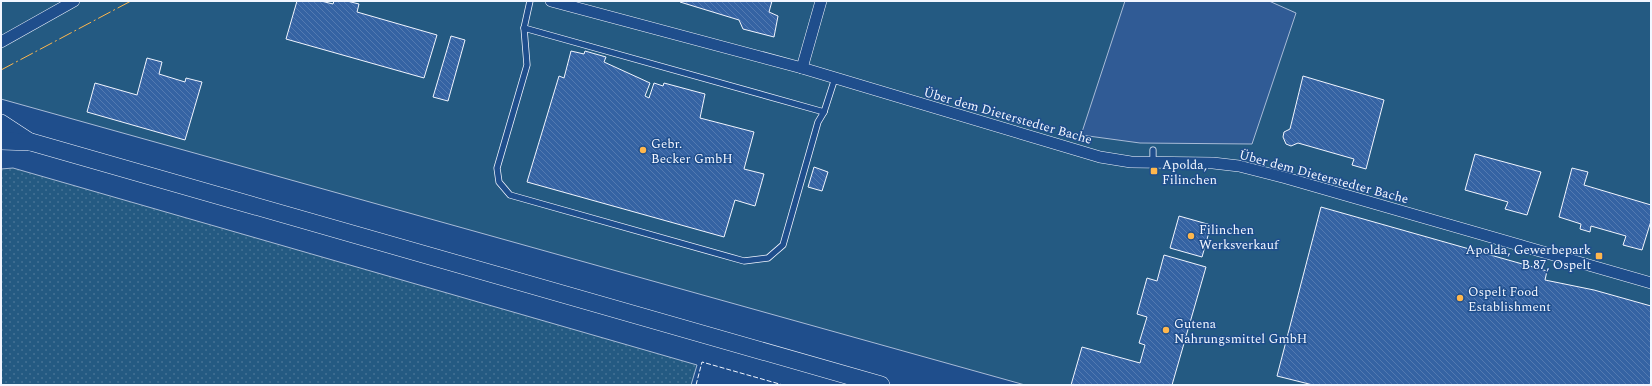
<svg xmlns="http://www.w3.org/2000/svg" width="1652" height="386" font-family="Spectral,serif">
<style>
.grass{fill:url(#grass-dots);stroke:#a8bbd7}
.park{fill:#245a82;stroke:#a8bbd7}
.parking{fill:#305b95;stroke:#a8bbd7}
.building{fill:url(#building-back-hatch);stroke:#f2f6ff}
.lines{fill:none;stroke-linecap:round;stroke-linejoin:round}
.lane-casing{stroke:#f2f6ff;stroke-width:7}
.street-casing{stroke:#f2f6ff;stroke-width:12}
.primary-casing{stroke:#f2f6ff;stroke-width:18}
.lane{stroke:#1f4e8c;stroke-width:5.5}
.street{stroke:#1f4e8c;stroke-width:11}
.primary{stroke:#1f4e8c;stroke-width:17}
.fence{stroke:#f2f6ff;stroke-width:1;stroke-dasharray:5 2;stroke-linecap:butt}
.power{stroke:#ffb74d;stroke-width:1;stroke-dasharray:14 3 2 3;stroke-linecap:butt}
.poi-dot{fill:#ffb74d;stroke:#1f4e8c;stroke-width:1.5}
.labels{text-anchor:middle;stroke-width:3;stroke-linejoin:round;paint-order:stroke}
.street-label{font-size:13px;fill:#f2f6ff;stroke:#1f4e8c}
.poi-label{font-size:13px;fill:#f2f6ff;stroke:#1f4e8c;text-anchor:start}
</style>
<defs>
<pattern id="grass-dots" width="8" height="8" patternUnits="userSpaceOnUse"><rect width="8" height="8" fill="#245a82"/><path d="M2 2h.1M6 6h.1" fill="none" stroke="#447295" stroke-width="1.8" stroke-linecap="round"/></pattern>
<pattern id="building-back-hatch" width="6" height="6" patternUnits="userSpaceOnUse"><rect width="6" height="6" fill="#3563a3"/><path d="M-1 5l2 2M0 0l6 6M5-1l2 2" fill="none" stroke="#537ab1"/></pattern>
</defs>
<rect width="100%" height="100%" fill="#1f4e8c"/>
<polygon class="grass" points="13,168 697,365 691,385 1,385 1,169"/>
<polygon class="park" points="1,1 1651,1 1651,385 1025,385 1,99"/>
<polygon class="parking" points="1125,1 1269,1 1296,13 1252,144 1140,143 1081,135"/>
<g class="building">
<polygon points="297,1 321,1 333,4 334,1 347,1 359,4 357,12 437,35 424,78 286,39"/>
<polygon points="680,1 772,1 769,12 778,16 774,37 743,29 739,20 680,2"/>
<polygon points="451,36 465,40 448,101 433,97"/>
<polygon points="571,51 584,54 585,51 606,57 604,62 650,83 645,96 649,98 654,83 663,86 664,83 705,94 700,118 754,132 744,169 764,174 755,206 735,200 724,237 527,182 559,76 564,78"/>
<polygon points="147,58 162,62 159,74 185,82 186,78 202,82 185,140 87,112 95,83 137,95"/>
<polygon points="1303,76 1384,100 1366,169 1352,165 1354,159 1298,143 1291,146 1286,144 1283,137 1284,132 1290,129"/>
<polygon points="1475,154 1541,172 1527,215 1505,209 1508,202 1465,190"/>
<polygon points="814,167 828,172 822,191 808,187"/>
<polygon points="1572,168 1588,172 1584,185 1651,205 1651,221 1642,250 1623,245 1626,236 1591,226 1590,232 1580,229 1581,224 1559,217"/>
<polygon points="1321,207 1547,271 1545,280 1594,290 1651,306 1651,385 1313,385 1277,376"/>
<polygon points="1179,216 1211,225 1202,257 1170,248"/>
<polygon points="1164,255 1206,267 1172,385 1071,385 1082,347 1140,363 1145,345 1139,343 1147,317 1137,314 1147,278 1157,281"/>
</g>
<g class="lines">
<g class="lane-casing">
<g id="lane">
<polyline points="530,1 524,28 824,112 835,78"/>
<polyline points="524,28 527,65 497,168 499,182 510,195 744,261 768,258 783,245 818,122 824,112"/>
<polyline points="1153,150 1153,163"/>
</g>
</g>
<g class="street-casing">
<g id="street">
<polyline points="551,1 802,68 1100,157 1131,162 1213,163 1239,166 1286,178 1651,283"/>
<polyline points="1,42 74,1"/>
<polyline points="802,68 821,1"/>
</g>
</g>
<g class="primary-casing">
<g id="primary">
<polyline points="1,123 30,142"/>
<polyline points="1,141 31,142 881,385"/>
</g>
</g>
<use href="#lane" class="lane"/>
<use href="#street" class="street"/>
<use href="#primary" class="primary"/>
<polyline class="fence" points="696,385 702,362 783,385"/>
<polyline class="power" points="1,70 131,1"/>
</g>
<g class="poi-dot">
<circle cx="643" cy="150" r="4"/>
<rect x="1150" y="167" width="8" height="8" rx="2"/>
<circle cx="1191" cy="236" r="4"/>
<rect x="1595" y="252" width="8" height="8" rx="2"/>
<circle cx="1460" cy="298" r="4"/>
<circle cx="1166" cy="330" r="4"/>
</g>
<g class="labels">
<g class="street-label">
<text transform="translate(1008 115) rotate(16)" y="5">Über dem Dieterstedter Bache</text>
<text transform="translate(1324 176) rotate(15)" y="5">Über dem Dieterstedter Bache</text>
</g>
<g class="poi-label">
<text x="651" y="148">Gebr.<tspan x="651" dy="15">Becker GmbH</tspan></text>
<text x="1162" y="169">Apolda,<tspan x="1162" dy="15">Filinchen</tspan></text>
<text x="1199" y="234">Filinchen<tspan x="1199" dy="15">Werksverkauf</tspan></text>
<text x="1591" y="254" text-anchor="end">Apolda, Gewerbepark<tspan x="1591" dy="15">B 87, Ospelt</tspan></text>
<text x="1468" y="296">Ospelt Food<tspan x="1468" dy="15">Establishment</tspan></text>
<text x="1174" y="328">Gutena<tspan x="1174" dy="15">Nahrungsmittel GmbH</tspan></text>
</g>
</g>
<rect width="1652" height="386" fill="none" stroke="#f2f6ff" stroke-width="4"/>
</svg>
